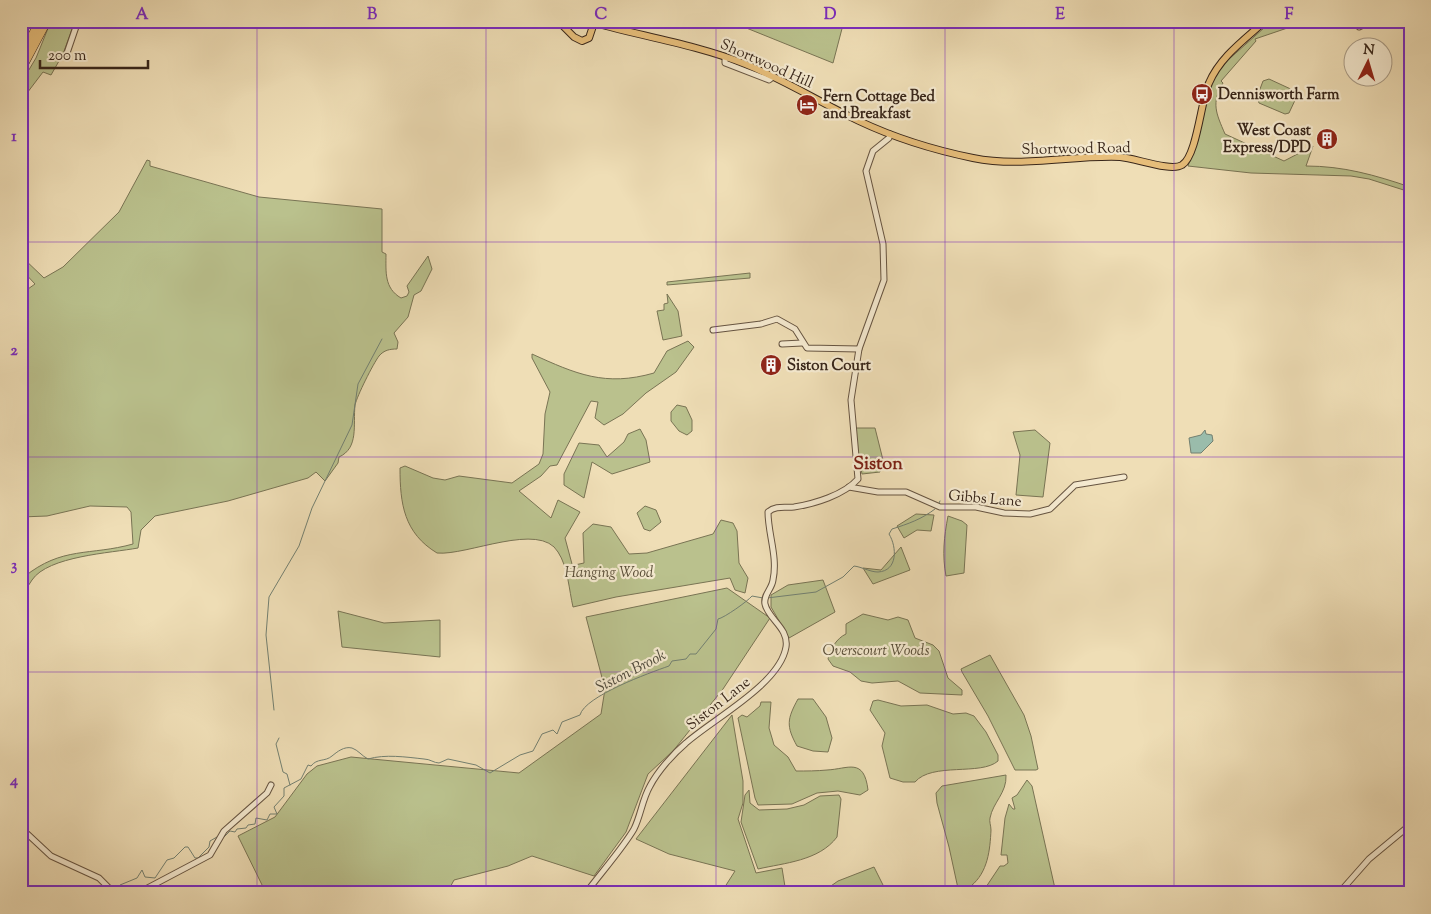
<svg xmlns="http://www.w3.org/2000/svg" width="1431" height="914" font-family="'Sorts Mill Goudy',serif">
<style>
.green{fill:#bac18d;stroke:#797454}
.water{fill:#9abcab;stroke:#738071}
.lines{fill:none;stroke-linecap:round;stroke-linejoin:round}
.stream{stroke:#738071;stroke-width:1}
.minor-casing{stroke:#665441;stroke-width:7}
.major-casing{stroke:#38261a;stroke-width:8}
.highway-casing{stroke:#38261a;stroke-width:9}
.minor{stroke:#f5ead0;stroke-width:5}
.major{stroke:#e8bf7b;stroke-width:6}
.highway{stroke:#e8bf7b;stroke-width:8}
.grid{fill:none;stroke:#7b2cbf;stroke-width:1;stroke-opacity:0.55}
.labels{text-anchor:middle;stroke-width:4.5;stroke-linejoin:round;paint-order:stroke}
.street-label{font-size:15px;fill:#38261a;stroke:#f5ead0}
.poi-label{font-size:15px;font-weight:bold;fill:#38261a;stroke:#f5ead0;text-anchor:start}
.park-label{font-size:15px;font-style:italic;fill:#584d37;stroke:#f5ead0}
.water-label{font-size:16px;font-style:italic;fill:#504c3e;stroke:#f5ead0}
.quarter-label{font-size:18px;font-weight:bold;fill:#7a1f14;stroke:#f5ead0}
.neatline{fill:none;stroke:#7b2cbf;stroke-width:2}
.grid-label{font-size:16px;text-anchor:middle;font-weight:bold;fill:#7b2cbf}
</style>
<rect width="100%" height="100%" fill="#efdeb6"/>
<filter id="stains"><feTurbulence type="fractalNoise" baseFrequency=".004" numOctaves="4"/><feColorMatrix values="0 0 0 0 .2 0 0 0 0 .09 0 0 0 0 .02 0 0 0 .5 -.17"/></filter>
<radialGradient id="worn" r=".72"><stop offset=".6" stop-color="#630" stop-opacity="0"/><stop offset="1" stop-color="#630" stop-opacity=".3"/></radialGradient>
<g class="green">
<polygon points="51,21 75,21 63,54 51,75 43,72 21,101 21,83 36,58"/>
<polygon points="729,21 844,21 833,63"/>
<path d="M 1287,21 L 1308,21 L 1255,39 L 1256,41 L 1221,81 L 1223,83 C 1211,103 1216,113 1225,134 L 1284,161 L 1313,146 L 1306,166 C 1343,166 1375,175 1410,187 L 1410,192 L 1369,179 L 1351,176 L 1251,173 L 1188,166 L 1195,146 L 1206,94 L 1219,68 L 1264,28 Z"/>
<polygon points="1269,79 1295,91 1297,96 1289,113 1285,114 1259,103 1257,97 1263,81"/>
<path d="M 147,160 L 150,161 L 150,166 L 259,197 L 382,209 L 382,252 L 386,254 C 386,272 384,288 401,298 L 407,296 L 409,292 L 407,286 L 428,256 L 432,269 L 421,291 L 414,295 L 408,317 L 394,333 L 398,342 L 397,349 C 390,349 384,350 379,356 C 373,364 357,396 355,405 C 353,425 359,448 339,457 L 338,463 L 325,481 L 316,472 L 308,478 L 228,501 L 155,516 L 141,530 L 138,548 C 111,553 48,556 32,580 C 27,586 25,595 21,601 L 24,577 C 62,546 90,556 133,544 L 131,512 L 127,507 L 90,506 L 47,516 L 21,517 L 21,294 L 35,284 L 21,269 L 21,256 L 44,278 L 63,267 L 119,212 Z"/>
<polygon points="750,273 750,278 667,285 667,282"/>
<polygon points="667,294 678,311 682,336 663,340 657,311 664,310 664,304 668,303"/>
<path d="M 688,341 L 694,347 L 676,372 L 646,393 L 623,414 L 604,425 L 595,418 L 598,402 L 591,401 L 557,465 L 550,466 L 541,476 L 519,491 L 551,518 L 558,500 L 580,512 L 565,538 L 572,564 L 570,566 L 584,563 L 583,533 L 593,524 L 611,527 L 629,554 L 647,553 L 713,534 L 721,520 L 733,523 L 737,531 L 739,563 L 748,578 L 745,593 L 735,590 L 730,578 L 616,597 L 573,607 C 569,590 568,567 558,552 C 540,521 467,556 437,553 C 404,533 400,504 400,468 L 405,466 L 433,478 L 445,480 L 459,476 L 512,483 L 539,464 L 543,454 L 545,414 L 550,392 L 532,358 L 532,354 C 576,374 605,387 654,373 L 667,351 Z"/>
<polygon points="677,405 686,407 692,420 692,431 687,435 679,431 671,421 671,412"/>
<polygon points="853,428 875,428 883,460 879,462 880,472 862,474"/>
<polygon points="640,429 646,440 650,462 612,474 592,462 584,498 564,485 564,474 579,443 599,445 607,457 624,442 628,434"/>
<polygon points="1035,430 1050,443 1043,497 1016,495 1020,455 1013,432"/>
<polygon points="645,506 656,510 661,522 650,531 644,529 637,513"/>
<polygon points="916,514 934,515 931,531 917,530 904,538 897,526"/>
<path d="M 948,516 L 962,521 L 967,525 L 964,573 L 946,576 C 942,555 944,537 948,516 Z"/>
<polygon points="901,547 910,570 873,584 863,568 881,570"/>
<polygon points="823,580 835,612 789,638 771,607 771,595 788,585"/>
<polygon points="727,588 770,618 723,689 673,751 648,774 626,832 594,876 532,856 508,866 454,880 447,893 266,893 238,836 275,817 307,774 317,766 351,757 519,773 601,714 605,689 586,617"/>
<polygon points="338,611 384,623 440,620 440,657 342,647"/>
<path d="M 863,614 L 888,620 L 898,617 L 908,620 L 915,638 L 933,645 L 939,651 L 948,678 L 962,690 L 962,695 L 920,693 L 898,681 L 872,683 L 861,681 L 850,672 L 833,666 L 828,659 C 830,649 837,638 846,634 L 846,624 Z"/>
<polygon points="990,655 1024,715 1031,736 1038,769 1036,770 1015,770 988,716 962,672 961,669"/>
<path d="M 798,699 L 813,699 L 826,717 L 832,738 L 828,752 L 813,751 L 797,746 C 786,726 787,719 798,699 Z"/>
<path d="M 878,700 L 901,706 L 927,705 L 953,714 L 966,713 L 974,716 L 986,732 L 998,755 L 998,761 C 981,776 932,762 915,782 L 903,782 L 890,778 L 882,746 L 885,733 L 870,710 L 873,701 Z"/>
<path d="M 761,702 L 771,702 L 769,728 L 772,738 L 774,745 L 788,757 L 796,771 C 806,771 817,771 827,770 C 848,769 864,757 868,790 L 860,795 L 838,791 L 817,793 L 792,804 L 758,805 L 755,798 L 738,718 L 742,715 L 747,717 L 760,706 Z"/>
<polygon points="732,715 743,781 743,803 738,819 756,873 782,868 786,893 721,893 735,871 669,854 636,839"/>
<path d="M 1006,775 C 1007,793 993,802 990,818 C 989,821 991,826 991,830 C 990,850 988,872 971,886 L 969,893 L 959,893 L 949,847 L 937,803 L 936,793 L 942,786 Z"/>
<polygon points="1027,780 1032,786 1056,893 982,893 1000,866 1004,866 1008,863 1007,855 1001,855 1005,818 1009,804 1013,809 1015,809 1012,798 1017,795"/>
<path d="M 749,790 L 750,803 L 759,810 L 787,809 L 804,805 L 820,796 L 839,795 L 841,799 L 837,837 C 819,861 784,863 758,869 L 741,822 L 745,795 Z"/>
<polygon points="874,867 887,893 821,893 838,881"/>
</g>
<polygon class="water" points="1205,430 1206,434 1212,435 1213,441 1201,453 1191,453 1189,438 1201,435"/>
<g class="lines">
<g class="stream">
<polyline points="939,503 940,501"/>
<path d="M 767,598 L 816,592 L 843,577 L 854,566 C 862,567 870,572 878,572 C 898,571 897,547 889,534 L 892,529 C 908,524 922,519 935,509"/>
<polyline points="274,710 266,635 269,597 299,546 312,508 352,425 358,384 382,339"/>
<polyline points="279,738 276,744 283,772 287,774 290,785"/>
<path d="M 224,837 L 230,831 L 235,832 L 237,829 L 246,828 L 248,825 L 255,824 L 256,818 L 267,820 L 270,814 L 277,814 L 274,807 L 284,796 L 284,788 L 301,779 L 308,765 L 311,766 C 317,758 325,762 332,756 C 337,752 344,746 352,748 C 358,750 362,756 368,759 C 385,754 406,757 424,759 C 430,759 434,763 439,763 L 448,759 L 476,765 L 490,773 L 520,755 L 533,751 L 542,734 L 553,730 L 557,734 L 562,722 L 580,715 C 585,696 649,673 669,666 L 672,661 L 686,659 L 690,654 L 696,654 L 716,629 L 718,619 C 724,618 748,601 752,596 L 763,598"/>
<polyline points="114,891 120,885 137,878 142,870 145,877 155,878 167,860 174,858 185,847 188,847 195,858 198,858 209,847 210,841 217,837"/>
</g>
<g class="minor-casing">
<g id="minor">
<polyline points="1354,21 1359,27 1363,25 1364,21"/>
<polyline points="67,53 78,21"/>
<polyline points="725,57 725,63 769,80 773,77"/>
<polyline points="713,330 761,324 777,319 795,329 807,348 859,349"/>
<polyline points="782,344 802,343"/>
<polyline points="849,487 878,492 906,492 940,507 976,507 1004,513 1030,514 1050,509 1075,485 1124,477"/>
<polyline points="21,828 51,856 99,878 114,893"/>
<polyline points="138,893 210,855 224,831 267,793 271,785"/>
<path d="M 586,893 C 600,874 623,848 634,829 C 641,815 642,800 650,786 C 658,771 673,754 686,743 C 713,719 780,684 786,647 C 789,628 768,619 765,604 C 763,595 772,589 773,580 C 778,557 768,534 768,512 C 776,505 785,508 794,507 C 814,504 844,495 858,479 L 851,400 L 859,349 L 884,280 L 883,244 L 866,171 L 873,151 L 889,138 L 890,134"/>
<polyline points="1339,893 1369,859 1410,825"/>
</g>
</g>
<g class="major-casing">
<g id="major">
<polyline points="558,21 574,37 582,41 589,38 594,23"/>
<path d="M 587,21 C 640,36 694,44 745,64 C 785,80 821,103 859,121 C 895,138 934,150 973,158 C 1022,168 1071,155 1120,157 C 1135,158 1171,172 1182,165 C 1197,156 1201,100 1209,83 C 1220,57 1244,40 1265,21"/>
</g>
</g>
<g class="highway-casing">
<g id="highway">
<polyline points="21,56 40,21"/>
<polyline points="21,70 47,21"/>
</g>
</g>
<use href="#minor" class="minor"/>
<use href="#major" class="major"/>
<use href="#highway" class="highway"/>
</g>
<path class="grid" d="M 257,21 L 257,893M 486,21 L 486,893M 716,21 L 716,893M 945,21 L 945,893M 1174,21 L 1174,893M 21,242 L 1410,242M 21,457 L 1410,457M 21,672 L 1410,672"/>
<defs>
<g id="bus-disc" transform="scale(1.125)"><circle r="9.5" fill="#8f2418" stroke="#f5ead0"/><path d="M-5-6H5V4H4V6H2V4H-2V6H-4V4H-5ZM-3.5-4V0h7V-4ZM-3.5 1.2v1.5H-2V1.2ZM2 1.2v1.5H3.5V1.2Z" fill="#fff"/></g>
<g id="hotel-disc" transform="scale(1.125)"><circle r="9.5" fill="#8f2418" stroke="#f5ead0"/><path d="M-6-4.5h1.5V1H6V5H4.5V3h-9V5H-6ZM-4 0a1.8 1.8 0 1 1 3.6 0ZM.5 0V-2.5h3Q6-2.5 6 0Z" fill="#fff"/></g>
<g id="building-disc" transform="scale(1.125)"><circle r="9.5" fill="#8f2418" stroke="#f5ead0"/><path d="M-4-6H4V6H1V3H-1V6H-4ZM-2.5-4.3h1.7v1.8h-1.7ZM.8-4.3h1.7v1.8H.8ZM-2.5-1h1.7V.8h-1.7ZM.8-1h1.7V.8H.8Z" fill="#fff"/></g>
</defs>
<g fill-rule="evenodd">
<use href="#bus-disc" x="1202" y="94"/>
<use href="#hotel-disc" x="807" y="105"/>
<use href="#building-disc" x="1327" y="139"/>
<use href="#building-disc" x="771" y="365"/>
</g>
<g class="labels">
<g class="street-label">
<text transform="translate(767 63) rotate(24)" y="5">Shortwood Hill</text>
<text transform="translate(1076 148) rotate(-1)" y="5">Shortwood Road</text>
<text transform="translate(985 498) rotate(5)" y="5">Gibbs Lane</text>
<text transform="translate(718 703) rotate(-38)" y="5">Siston Lane</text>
</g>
<g class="poi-label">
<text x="1218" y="99">Dennisworth Farm</text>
<text x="823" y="101">Fern Cottage Bed<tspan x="823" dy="17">and Breakfast</tspan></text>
<text x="1311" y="135" text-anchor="end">West Coast<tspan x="1311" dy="17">Express/DPD</tspan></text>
<text x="787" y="370">Siston Court</text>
</g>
<g class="park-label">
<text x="609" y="577">Hanging Wood</text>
<text x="876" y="655">Overscourt Woods</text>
</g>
<g class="water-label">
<text transform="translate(630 670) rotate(-27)" y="6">Siston Brook</text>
</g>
<g class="quarter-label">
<text x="878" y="469">Siston</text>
</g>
</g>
<rect width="1431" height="914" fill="none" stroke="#efdeb6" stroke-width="55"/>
<g transform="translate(1368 62) rotate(5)"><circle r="24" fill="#f5ead0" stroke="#a99c87"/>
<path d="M0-4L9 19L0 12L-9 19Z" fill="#8f2418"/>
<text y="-8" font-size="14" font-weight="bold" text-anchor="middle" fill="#38261a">N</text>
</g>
<path d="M40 60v8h108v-8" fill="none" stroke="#38261a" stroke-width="2.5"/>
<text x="48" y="60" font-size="15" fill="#38261a" stroke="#f5ead0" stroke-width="4" paint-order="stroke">200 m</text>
<rect x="28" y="28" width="1376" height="858" class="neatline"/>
<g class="grid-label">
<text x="142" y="19">A</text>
<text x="372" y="19">B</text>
<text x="601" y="19">C</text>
<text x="830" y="19">D</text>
<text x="1060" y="19">E</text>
<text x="1289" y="19">F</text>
<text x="14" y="141">1</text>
<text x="14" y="355">2</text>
<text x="14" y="570">3</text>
<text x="14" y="785">4</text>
</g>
<rect width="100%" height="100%" filter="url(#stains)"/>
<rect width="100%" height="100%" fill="url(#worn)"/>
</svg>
